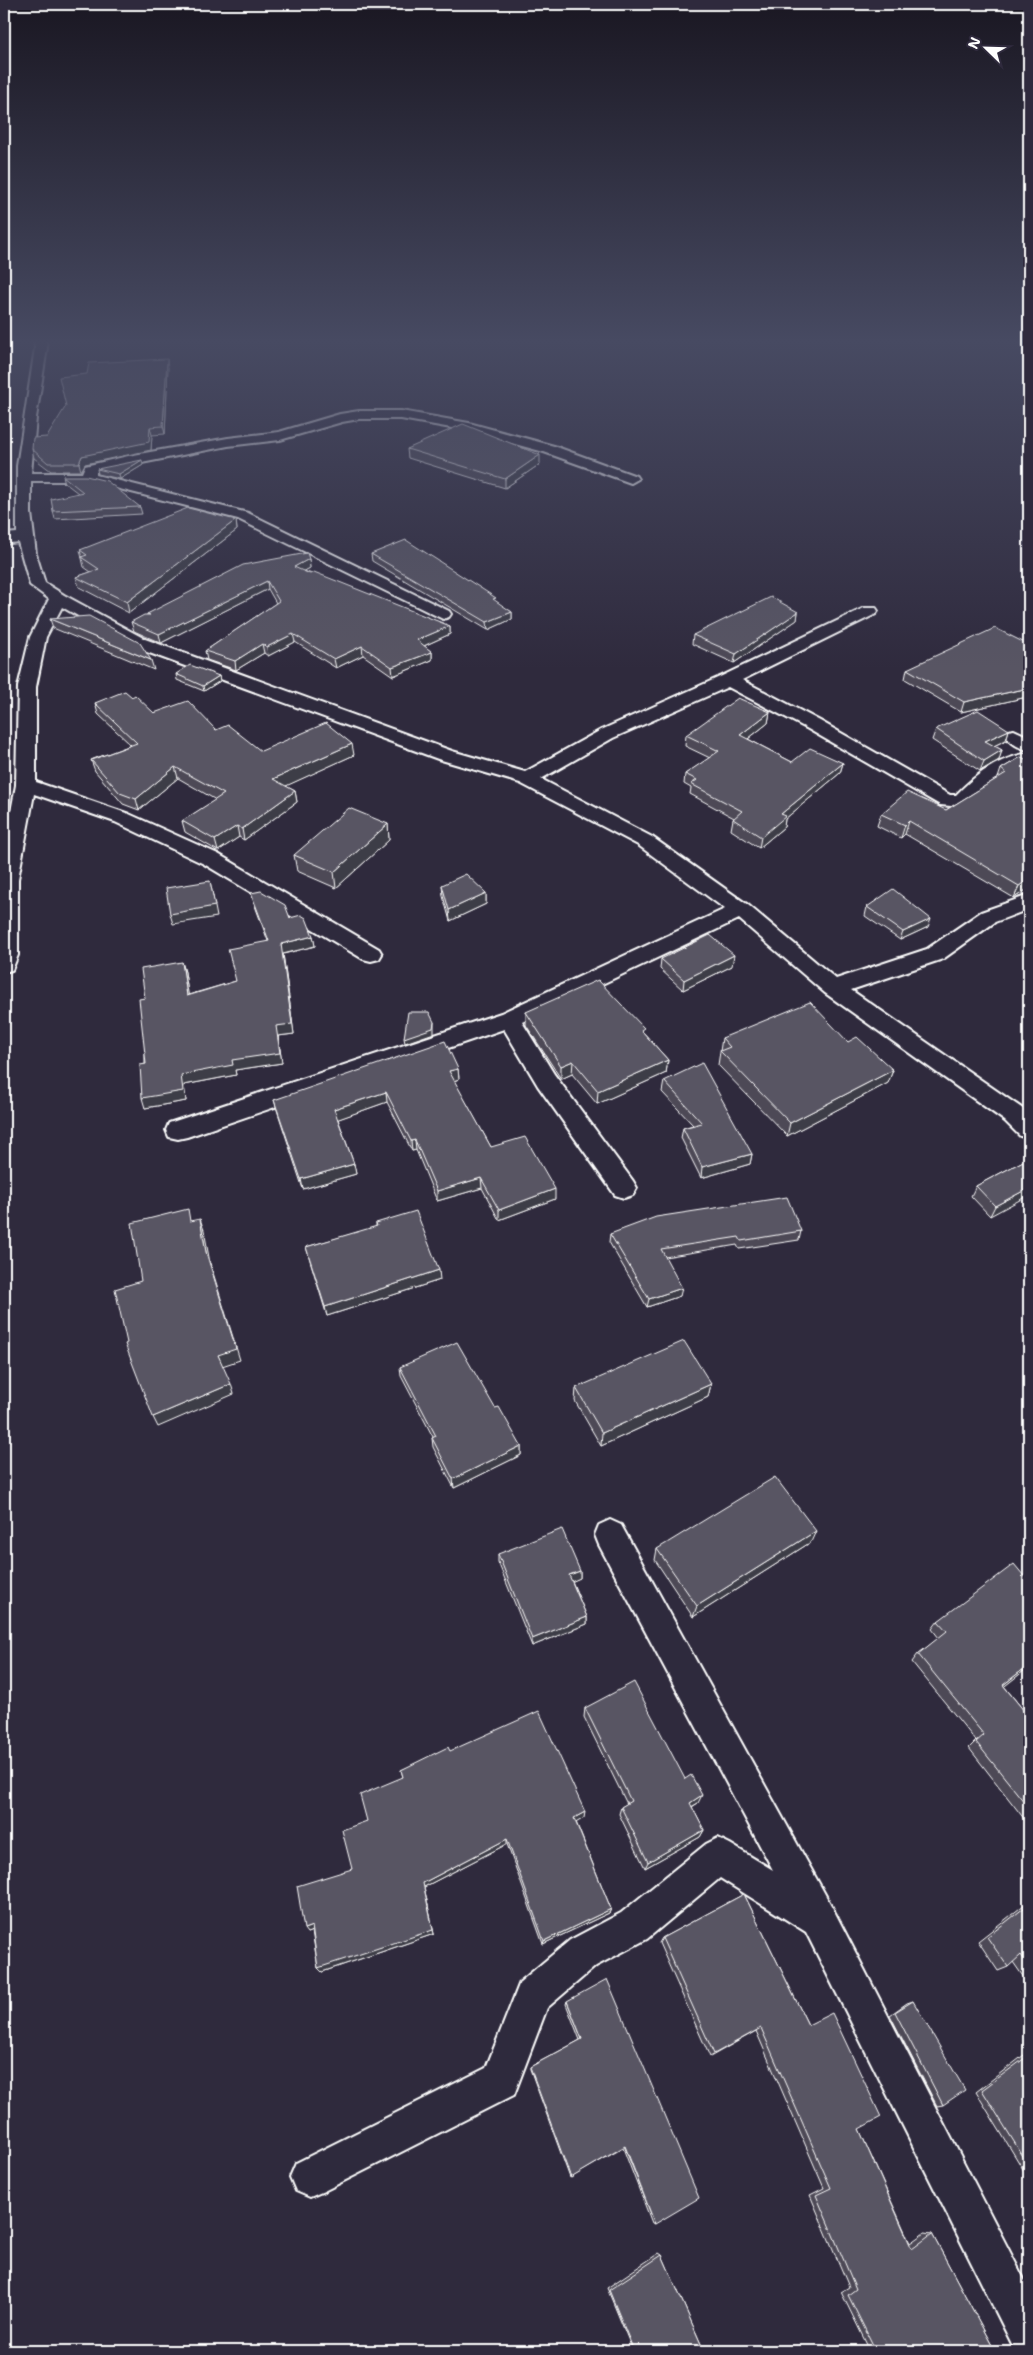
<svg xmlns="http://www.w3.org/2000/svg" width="1033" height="2355" font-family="'Shantell Sans',sans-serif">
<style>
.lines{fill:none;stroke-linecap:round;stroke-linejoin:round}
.minor-casing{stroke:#fff;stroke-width:4}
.minor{fill:#2f2a3d;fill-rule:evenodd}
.wall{fill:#4d4956;stroke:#fff}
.shaded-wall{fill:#3e3c46;stroke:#fff}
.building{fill:#595564;stroke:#fff}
</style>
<rect width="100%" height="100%" fill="#2f2a3d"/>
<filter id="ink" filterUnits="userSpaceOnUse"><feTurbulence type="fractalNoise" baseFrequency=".02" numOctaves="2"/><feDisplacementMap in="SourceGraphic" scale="10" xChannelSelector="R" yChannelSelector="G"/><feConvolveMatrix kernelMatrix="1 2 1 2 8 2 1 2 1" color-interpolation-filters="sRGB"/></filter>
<g filter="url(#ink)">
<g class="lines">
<g class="minor-casing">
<g id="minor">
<path d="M 34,339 L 46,339 L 47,348 L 36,418 L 31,473 L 82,473 L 85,466 L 128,456 L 228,438 L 279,432 L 340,414 L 359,411 L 401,411 L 469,423 L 554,446 L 636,476 L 638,479 L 631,483 L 544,452 L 468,431 L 401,419 L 359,419 L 342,422 L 280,440 L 228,446 L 96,472 L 96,475 L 248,513 L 449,611 L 451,614 L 449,617 L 443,619 L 238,519 L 88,481 L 31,481 L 31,513 L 36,554 L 45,583 L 64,595 L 145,639 L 452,751 L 525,772 L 601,730 L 722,676 L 864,608 L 876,608 L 878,611 L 876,614 L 742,680 L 820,721 L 950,795 L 956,795 C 977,773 999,758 1029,753 L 1029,765 L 1016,768 L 998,778 L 968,805 L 961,807 L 940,805 L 808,729 L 728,687 L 613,738 L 541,779 L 652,837 L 748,905 L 836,979 L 927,949 L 981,912 L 1029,895 L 1029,909 L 995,922 L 943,959 L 851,990 L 1023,1109 L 1029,1115 L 1029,1138 L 1020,1136 L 1005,1121 L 825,993 L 739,919 L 522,1022 L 554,1074 L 633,1181 L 637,1188 L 633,1195 L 624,1198 L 615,1195 L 538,1086 L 504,1029 L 187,1137 L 178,1139 L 169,1137 L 166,1130 L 169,1123 L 501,1013 L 725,909 L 638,845 L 520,783 L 438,759 L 133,647 L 62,607 L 46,637 L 36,687 L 36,782 L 129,814 L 218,854 L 379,949 L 382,954 L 379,959 L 371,961 L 363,959 L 204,864 L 115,822 L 34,794 L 18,879 L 18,955 L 12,970 L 4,972 L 4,849 L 16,785 L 18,687 L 30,637 L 49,599 L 30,585 L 18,542 L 4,544 L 4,534 L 17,533 L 17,466 L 35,348 Z"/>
<path d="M 1014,730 L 1029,737 L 1029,750 C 1020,749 1010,743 1005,735 L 1008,731 Z"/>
<polygon points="610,1520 621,1525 832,1907 1029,2289 1029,2351 1014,2348 806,1932 720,1878 647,1939 596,1966 547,2008 514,2095 324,2191 310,2197 296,2191 290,2177 296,2163 486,2068 520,1982 570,1940 621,1913 706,1844 718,1838 730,1844 773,1870 599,1545 595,1535 599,1525"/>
</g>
</g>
<use href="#minor" class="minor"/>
</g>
<g class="wall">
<polygon points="168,367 165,434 152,435 151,450 85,464 81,471 51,471 34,458 32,449 47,437"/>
<polygon points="407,449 540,464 505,488 408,458"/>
<polygon points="143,465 120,479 98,474 97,469"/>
<polygon points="63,476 140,507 142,514 55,519 53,511 78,493 65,483"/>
<polygon points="236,520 237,530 129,613 79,587 76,577 91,572 84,567 80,550"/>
<polygon points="371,554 496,602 512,612 512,619 488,630 372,561"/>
<polygon points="309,559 310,568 304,571 450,626 450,634 424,646 432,652 432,660 393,676 363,655 336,668 295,642 268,656 264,653 236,670 207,660 205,651 276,603 268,589 161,643 134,631 131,622 147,615 147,614"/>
<polygon points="798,612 797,620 734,663 692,644 693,635"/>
<polygon points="50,619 151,660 154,670 53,628"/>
<polygon points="1029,645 1029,700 1027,697 961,712 905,679 907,669"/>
<polygon points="176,674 219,676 220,681 204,691 177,680"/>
<polygon points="132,697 154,713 216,730 261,751 354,755 285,786 295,791 297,802 244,840 239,837 218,851 185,832 182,821 216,800 178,778 139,810 123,804 95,771 91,760 131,745 98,714 95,703"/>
<polygon points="770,712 768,723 748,739 792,762 843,763 840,773 785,819 784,827 759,848 731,830 733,819 734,818 690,794 691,788 684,784 685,774 710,758 685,746 686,735"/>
<polygon points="936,729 1009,730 1006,740 994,746 1002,750 999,760 980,771 932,740"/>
<polygon points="1021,757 1029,888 1014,898 905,834 901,838 877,826 881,814 946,810 998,778 1001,769"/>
<polygon points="388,824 389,840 336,888 297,871 294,855"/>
<polygon points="442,885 486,893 486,904 450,921 443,896"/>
<polygon points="251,893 290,918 313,936 315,946 283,954 294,1034 278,1036 282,1063 235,1070 236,1075 184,1085 186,1101 145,1108 145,998 182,962 185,972 188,995 236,981 268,941 254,903"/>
<polygon points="867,907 928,927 900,940 865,916"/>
<polygon points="661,959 732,966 683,990 660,969"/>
<polygon points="526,1012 643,1032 668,1060 666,1073 597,1104 572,1074 561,1079 526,1025"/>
<polygon points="722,1038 848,1042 893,1070 888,1083 787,1136 718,1065"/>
<polygon points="458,1069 459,1079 454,1081 491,1147 555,1199 499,1220 482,1188 437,1201 416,1150 412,1151 387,1102 338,1119 354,1164 356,1174 303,1189 277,1110 274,1100"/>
<polygon points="1029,1077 1029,1089 1025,1086"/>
<polygon points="664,1081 752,1154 750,1164 701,1178 681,1138 683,1128 693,1125 662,1092"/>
<polygon points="1029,1158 990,1216 971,1196 976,1186"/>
<polygon points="376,1223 440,1280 327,1316 309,1257 306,1247 376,1227"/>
<polygon points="801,1231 799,1240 739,1249 737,1245 665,1257 680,1296 647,1307 609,1242 610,1234"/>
<polygon points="400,1367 495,1408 521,1446 521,1455 454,1488 433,1447 432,1438 433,1437 401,1376"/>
<polygon points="711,1384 708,1397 601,1446 575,1401 576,1388"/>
<polygon points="811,1542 693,1617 655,1560 657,1549"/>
<polygon points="498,1554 580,1571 580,1578 572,1581 587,1617 587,1624 532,1646 498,1562"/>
<polygon points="1029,1582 1029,1667 1004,1686 1029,1717 1029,1825 969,1748 976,1741 912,1662 918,1654 939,1638 932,1629 938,1621"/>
<polygon points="585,1708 698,1803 692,1807 704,1830 700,1837 645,1868 619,1814 621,1807 627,1804 584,1717"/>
<polygon points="450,1751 584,1818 576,1822 611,1909 609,1913 543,1944 507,1844 424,1887 434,1934 322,1972 318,1968 312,1931 307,1933 352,1869 367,1821 403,1777 401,1770"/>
<polygon points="744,1894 859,2129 910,2243 924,2233 932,2234 995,2351 870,2351 841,2292 849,2287 810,2195 824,2188 756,2031 710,2057 659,1943 662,1938"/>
<polygon points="1029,1901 1029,1985 1013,1962 1008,1967 998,1971 978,1941"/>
<polygon points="567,2001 655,2224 652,2223 623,2148 570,2178 530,2069 530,2067 580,2040 566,2004"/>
<polygon points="913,2001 943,2105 937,2106 890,2015 907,2003"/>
<polygon points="1029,2054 1029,2179 976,2092 1024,2055"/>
<polygon points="659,2253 662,2255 704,2351 633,2351 607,2288"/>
</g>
<g class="shaded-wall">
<polygon points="167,359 168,367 165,434 163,426"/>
<polygon points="150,427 152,435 151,450 85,464 81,471 79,463 82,456"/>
<polygon points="540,455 540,464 505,488 505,479"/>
<polygon points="142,460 143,465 120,479 119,474"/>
<polygon points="236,520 237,530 129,613 127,602"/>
<polygon points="309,559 310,568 295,576 294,567"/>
<polygon points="267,581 268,589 161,643 159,634"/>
<polygon points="512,612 512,619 488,630 487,622"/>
<polygon points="798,612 797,620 734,663 736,654"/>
<polygon points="450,626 450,634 417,649 417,640"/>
<polygon points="293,634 295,642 268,656 267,647"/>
<polygon points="262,644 264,653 236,670 235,661"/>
<polygon points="362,646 363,655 336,668 334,659"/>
<polygon points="432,652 432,660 393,676 392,667"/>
<polygon points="219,676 220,681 204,691 203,686"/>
<polygon points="1029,688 1027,697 961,712 964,702"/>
<polygon points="770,712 768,723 739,746 740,735"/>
<polygon points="1009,730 1006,740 981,752 985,741"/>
<polygon points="352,744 354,755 275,791 273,779"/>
<polygon points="1002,750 999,760 980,771 984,761"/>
<polygon points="843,763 840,773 785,819 784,827 759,848 761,837 781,814"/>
<polygon points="175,767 178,778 139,810 136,799"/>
<polygon points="295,791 297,802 244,840 242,829"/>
<polygon points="909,821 905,834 901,838 905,825"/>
<polygon points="388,824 389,840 336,888 334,872"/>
<polygon points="237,826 239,837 218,851 215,840"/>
<polygon points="1029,879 1029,888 1014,898 1019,886"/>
<polygon points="210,881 217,917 173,924 170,914"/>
<polygon points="486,893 486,904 450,921 449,910"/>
<polygon points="931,919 928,927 900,940 903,932"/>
<polygon points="313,936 315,946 283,954 294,1034 278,1036 282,1063 235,1070 236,1075 184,1085 186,1101 145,1108 142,1098 181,1075 232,1060 276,1026 281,944"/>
<polygon points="734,955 732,966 683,990 684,980"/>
<polygon points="182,962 185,972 190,1006 187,996"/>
<polygon points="434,1022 434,1033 405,1043 404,1038"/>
<polygon points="668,1060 666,1073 597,1104 598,1091"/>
<polygon points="573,1061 572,1074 561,1079 561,1066"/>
<polygon points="458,1069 459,1079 450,1082 449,1071"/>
<polygon points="893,1070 888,1083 787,1136 790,1123"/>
<polygon points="386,1092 387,1102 336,1120 334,1109"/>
<polygon points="415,1140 416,1150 412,1151 411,1141"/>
<polygon points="752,1154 750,1164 701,1178 702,1167"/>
<polygon points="354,1164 356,1174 303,1189 301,1179"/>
<polygon points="481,1178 482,1188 437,1201 437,1191"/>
<polygon points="1029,1188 1029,1195 990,1216 995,1206"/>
<polygon points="555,1189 555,1199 499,1220 499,1210"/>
<polygon points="200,1219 204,1230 210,1263 240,1360 222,1366 218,1355 206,1252"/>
<polygon points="439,1270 440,1280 327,1316 325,1307"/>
<polygon points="682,1288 680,1296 647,1307 649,1299"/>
<polygon points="231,1384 234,1394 158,1427 153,1417"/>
<polygon points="711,1384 708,1397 601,1446 602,1433"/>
<polygon points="521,1446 521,1455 454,1488 453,1479"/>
<polygon points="816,1531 811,1542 693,1617 697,1606"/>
<polygon points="580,1571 580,1578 569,1583 569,1575"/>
<polygon points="587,1617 587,1624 532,1646 532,1639"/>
<polygon points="1029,1665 1029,1667 996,1693 1003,1685"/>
<polygon points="702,1795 698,1803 686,1810 690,1803"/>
<polygon points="585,1812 584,1818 574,1824 574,1818"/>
<polygon points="704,1830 700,1837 645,1868 648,1862"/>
<polygon points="507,1839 507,1844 424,1887 434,1934 322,1972 318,1968 423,1883"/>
<polygon points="611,1909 609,1913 543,1944 544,1941"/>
<polygon points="312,1926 315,1930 307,1933 304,1929"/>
</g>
<g class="building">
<polygon points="167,359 163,426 150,427 149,442 82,456 79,463 48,463 32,449 33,438 47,437 66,406 59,377 87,374 89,363"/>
<polygon points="463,424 540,455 505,479 407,449"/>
<polygon points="142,460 119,474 97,469"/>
<polygon points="63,476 86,476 107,481 140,507 53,511 51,499 83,492"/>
<polygon points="188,508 236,520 127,602 76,577 99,569 81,557 87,555 80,550"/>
<polygon points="406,540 496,598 493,599 512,612 487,622 371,554"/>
<polygon points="307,553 309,559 294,567 310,574 314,572 450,626 417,640 432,652 392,667 362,646 334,659 293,634 267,647 262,644 235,661 205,651 279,601 267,581 159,634 131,622 144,615 150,615 147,614 243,565"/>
<polygon points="771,597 798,612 736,654 693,635"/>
<polygon points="89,616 140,643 151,660 50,619"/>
<polygon points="995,628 1029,645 1029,688 964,702 907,669"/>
<polygon points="190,665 219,676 203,686 176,674"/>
<polygon points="125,691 132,697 135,695 154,713 188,701 216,730 228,725 261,751 326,723 352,744 273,779 295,791 242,829 237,826 215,840 182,821 224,794 175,767 136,799 120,793 91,760 137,743 95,703"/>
<polygon points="738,698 770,712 740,735 792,762 810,748 843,763 781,814 786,816 761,837 733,819 742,811 691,784 697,780 685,774 719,751 686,735"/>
<polygon points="978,710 1009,730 985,741 1002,750 984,761 936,729"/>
<polygon points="1021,757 1029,761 1029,879 1019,886 909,821 905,825 881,814 907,792 946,810 1006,773 1001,769"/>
<polygon points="349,808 388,824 334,872 294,855"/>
<polygon points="466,874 486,893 449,910 442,885"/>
<polygon points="210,881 215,906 170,914 166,888"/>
<polygon points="893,889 931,919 903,932 867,907"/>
<polygon points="261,891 285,905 290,918 301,915 306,918 313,936 281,944 292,1024 276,1026 280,1053 232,1060 233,1065 181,1075 183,1091 142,1098 140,1065 146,1064 139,999 145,998 141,969 182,962 187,996 236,981 228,949 269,941 251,893"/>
<polygon points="710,935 734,955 684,980 661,959"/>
<polygon points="598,980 644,1028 641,1030 668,1060 598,1091 573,1061 561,1066 526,1012"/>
<polygon points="810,1002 848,1042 857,1037 893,1070 790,1123 720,1051 730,1047 722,1038"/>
<polygon points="408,1012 429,1012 434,1022 433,1028 404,1038"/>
<polygon points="445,1041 458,1069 449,1071 491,1147 525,1137 555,1189 499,1210 481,1178 437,1191 415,1140 411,1141 386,1092 334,1109 354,1164 301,1179 274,1100"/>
<polygon points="702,1063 752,1154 702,1167 683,1128 702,1123 664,1081"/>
<polygon points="1029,1158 1029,1188 995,1206 976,1186"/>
<polygon points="787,1197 801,1231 741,1241 739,1237 661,1249 682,1288 649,1299 610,1234 656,1217"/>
<polygon points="188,1209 190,1221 200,1219 206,1252 236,1349 218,1355 231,1384 153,1417 125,1344 127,1343 115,1289 141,1281 132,1223"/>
<polygon points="416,1211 439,1270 325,1307 306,1247 377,1226 376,1223"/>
<polygon points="684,1341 711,1384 602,1433 576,1388"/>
<polygon points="457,1342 495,1408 499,1407 521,1446 453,1479 432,1438 436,1436 400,1367"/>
<polygon points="775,1477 816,1531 697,1606 657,1549"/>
<polygon points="562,1529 580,1571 569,1575 587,1617 532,1639 498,1554"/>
<polygon points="1014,1564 1029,1582 1029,1665 1003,1685 1029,1717 1029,1808 976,1742 984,1735 918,1654 947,1631 938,1621"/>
<polygon points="634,1682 685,1779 691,1775 702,1795 690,1803 704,1830 648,1862 621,1807 631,1801 585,1708"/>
<polygon points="539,1711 585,1812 574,1818 611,1909 544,1941 507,1839 423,1883 433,1930 318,1968 312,1926 304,1929 297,1886 352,1869 342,1830 367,1821 360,1795 403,1777 401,1770 448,1747 450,1751"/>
<polygon points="744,1894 808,2025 832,2013 881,2117 859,2129 912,2249 932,2234 995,2351 876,2351 848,2295 856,2289 816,2195 831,2188 761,2028 714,2054 662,1938"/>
<polygon points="1029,1904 1029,1966 1021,1955 1008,1967 987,1937"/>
<polygon points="607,1979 699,2198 655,2224 625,2146 571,2178 530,2067 582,2039 567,2001"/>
<polygon points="913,2001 965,2090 943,2105 895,2012"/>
<polygon points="1029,2055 1029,2166 982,2090"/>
<polygon points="662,2255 704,2351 634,2351 609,2290"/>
</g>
</g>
<linearGradient id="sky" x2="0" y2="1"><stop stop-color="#1a1722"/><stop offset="0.51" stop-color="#474a62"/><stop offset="1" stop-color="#474a62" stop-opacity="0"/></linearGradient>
<rect width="1033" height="669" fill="url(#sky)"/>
<rect width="1033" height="2355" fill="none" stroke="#2f2a3d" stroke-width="20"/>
<rect x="10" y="10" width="1013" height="2335" fill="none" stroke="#fff" stroke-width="2" filter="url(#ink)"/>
<g transform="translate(986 48) rotate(293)" stroke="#2f2a3d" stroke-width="4" paint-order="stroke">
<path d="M0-4L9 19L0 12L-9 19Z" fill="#ffffff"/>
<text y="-8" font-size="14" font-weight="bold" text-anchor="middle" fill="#ffffff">N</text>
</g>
</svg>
